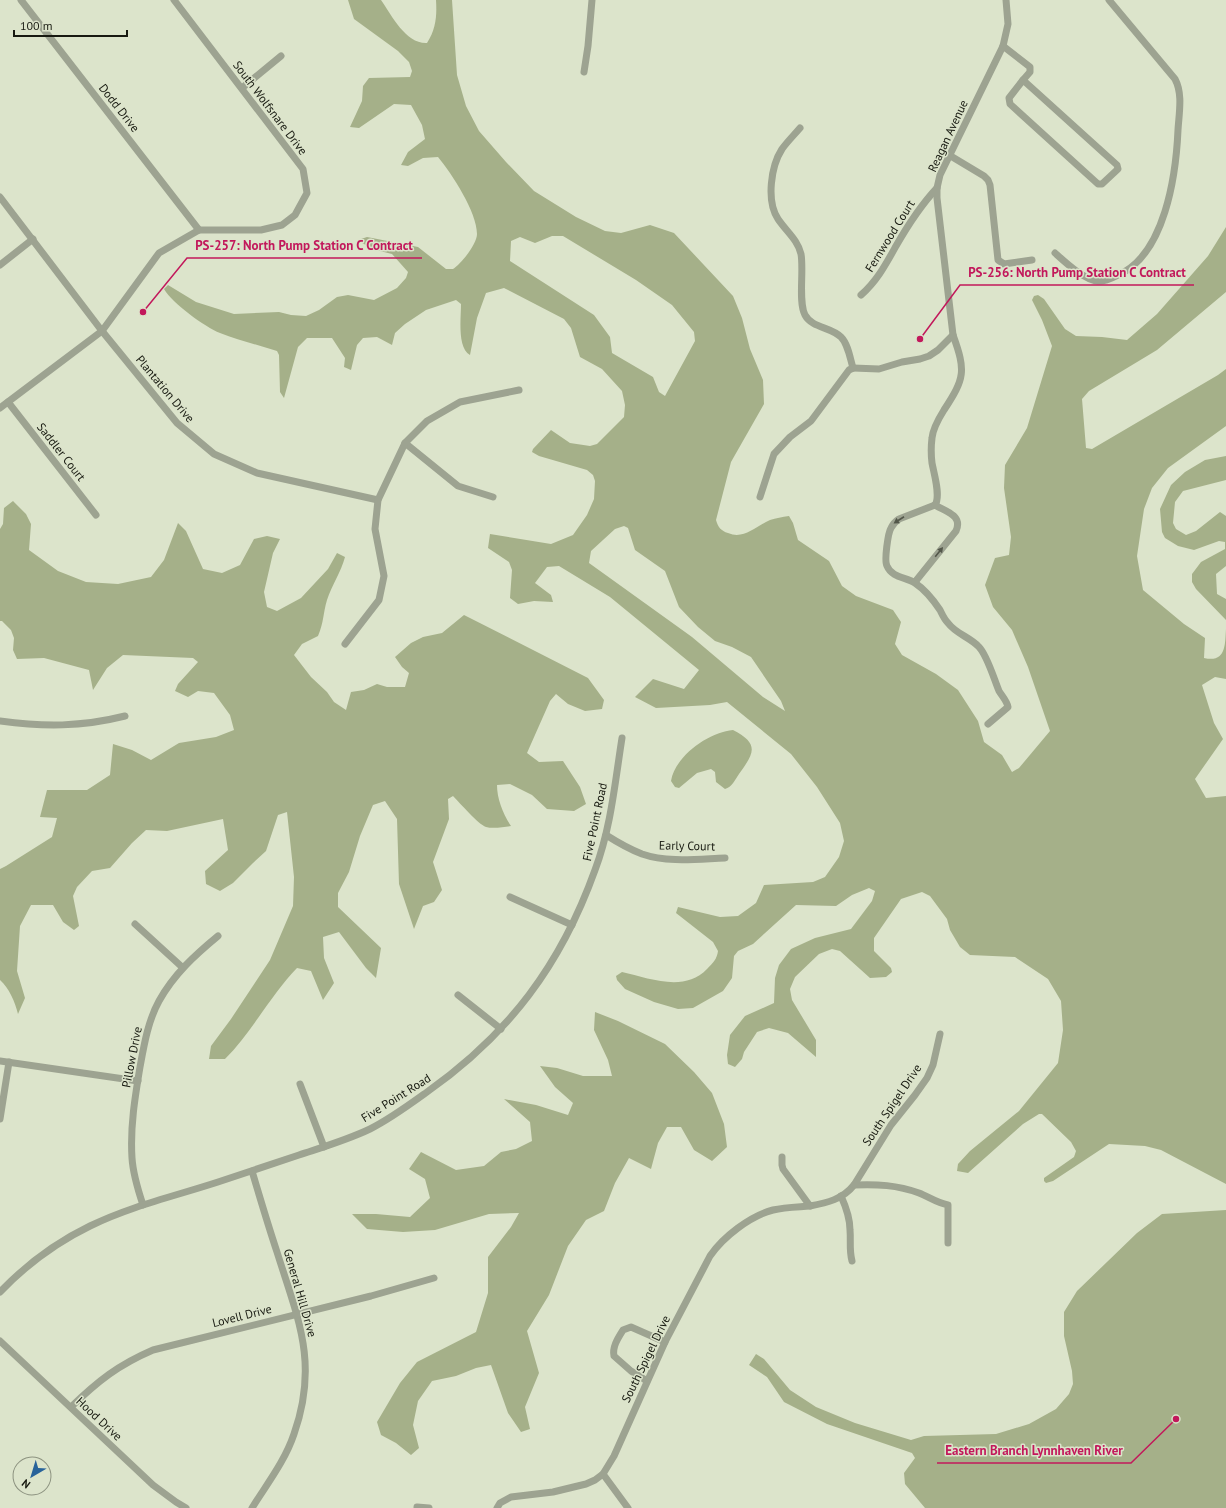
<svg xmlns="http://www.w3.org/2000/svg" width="1226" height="1508" font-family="'PT Sans',sans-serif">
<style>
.water{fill:#a5b089;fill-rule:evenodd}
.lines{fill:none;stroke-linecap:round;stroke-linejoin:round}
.minor{stroke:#9da391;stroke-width:7}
.oneway{fill:#53574a}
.labels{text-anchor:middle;stroke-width:3;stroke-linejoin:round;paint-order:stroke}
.street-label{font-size:12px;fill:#171910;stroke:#dce4cb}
.leader{fill:none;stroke:#c2185b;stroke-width:1.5}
.callout-dot{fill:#c2185b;stroke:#dce4cb;stroke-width:1.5}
.callout-label{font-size:13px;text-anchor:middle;font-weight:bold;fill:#c2185b;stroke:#dce4cb;stroke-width:3;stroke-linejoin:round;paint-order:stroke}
</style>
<rect width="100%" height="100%" fill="#dce4cb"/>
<g class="water">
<path d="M 348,0 L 381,0 C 392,16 406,44 427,43 C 436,29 437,16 436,0 L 452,0 L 457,75 L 466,106 L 479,131 L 506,162 L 534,191 L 576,217 L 605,231 L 621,233 L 650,225 L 674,233 L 733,296 L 742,318 L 750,349 L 763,380 L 764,404 L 731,462 L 716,520 C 718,527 721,531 728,533 C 744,540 756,526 770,520 C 776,518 782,517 789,516 L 793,523 L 798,540 L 829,561 L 842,586 L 856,596 L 893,610 L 901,622 L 895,644 L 902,655 L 936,674 L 958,690 L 978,721 L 984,742 L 1002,755 L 1012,772 L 1019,768 L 1050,731 L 1028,667 L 1012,630 L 993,607 L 985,585 L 995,558 L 1009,555 L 1011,537 L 1004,488 L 1005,465 L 1027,428 L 1052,346 L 1042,320 L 1032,300 L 1034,296 L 1038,295 L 1044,299 L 1065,329 L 1076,336 L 1102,337 L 1127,340 L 1157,314 L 1208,256 L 1226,227 L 1226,292 L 1157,350 L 1089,391 L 1082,399 L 1086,448 L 1092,449 L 1218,375 L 1226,369 L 1226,426 L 1168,468 L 1152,488 L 1144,509 L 1137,556 L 1143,590 L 1184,624 L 1205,638 L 1204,658 C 1226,663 1225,645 1226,629 L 1226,679 L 1215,677 L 1202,685 L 1214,723 L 1223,739 L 1195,779 L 1206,798 L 1226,796 L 1226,1184 L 1161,1150 L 1145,1146 L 1109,1144 L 1053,1181 L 1046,1183 L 1044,1181 L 1044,1178 L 1074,1157 L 1076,1151 L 1071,1142 L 1042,1114 L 1039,1114 L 1023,1124 L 968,1173 L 957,1171 L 958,1164 L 970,1151 L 1019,1111 L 1058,1063 L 1063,1030 L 1061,1001 L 1048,979 L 1015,957 L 970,955 L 960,947 L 950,930 L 947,919 L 930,896 L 922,892 L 901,899 L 874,938 L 874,951 L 891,968 L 892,972 L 886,977 L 870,978 L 840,951 L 832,949 L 819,954 L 795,977 L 790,989 L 792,1000 L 816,1040 L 816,1057 L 788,1033 L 769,1028 L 757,1032 L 744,1052 L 742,1059 L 735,1067 L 728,1064 L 727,1055 L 730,1035 L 745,1016 L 774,1003 L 775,978 L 779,965 L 791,949 L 815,938 L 851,929 L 872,901 L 875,891 L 869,888 L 852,895 L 836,906 L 796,905 L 753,944 L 738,951 L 734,956 L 732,978 L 723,991 L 693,1008 L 678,1009 L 654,1002 L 625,989 L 617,980 L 616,976 L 622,972 C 649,978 684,993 707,969 C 713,963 717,959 718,951 L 713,942 L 676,913 L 678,907 L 720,917 L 738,916 L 756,903 L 764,885 L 813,882 L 825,877 L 839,857 L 844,841 L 840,823 L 817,787 L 791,754 L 727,702 L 710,705 L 656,708 L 635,697 L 653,679 L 684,689 L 699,670 L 610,597 L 559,566 L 547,567 L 535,583 L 551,595 L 553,602 L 534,601 L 518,604 L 510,598 L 512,570 L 509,562 L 488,548 L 490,534 L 551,544 L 573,535 L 587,515 L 594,499 L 595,481 L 593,475 L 587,470 L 539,456 L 532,452 L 533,449 L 551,430 L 570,443 L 590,446 L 597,444 L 624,417 L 625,405 L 622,391 L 602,369 L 580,357 L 571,328 L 564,319 L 504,288 L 486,293 L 477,318 L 470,355 C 457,348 461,318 461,304 L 456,300 L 426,310 L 405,324 L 395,333 L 392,345 L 377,337 L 363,338 L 357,345 L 351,370 L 344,367 L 345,358 L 332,338 L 307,338 L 298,347 L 284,398 L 280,392 L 279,355 L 277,351 C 258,345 238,340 220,333 C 205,327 172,303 164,289 L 168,285 L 196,302 L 234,314 L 279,312 L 291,315 L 306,316 L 319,310 L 337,297 L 348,295 L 374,300 L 397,288 L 406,278 L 408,272 L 392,254 L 376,250 L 362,243 L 361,239 L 367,237 L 418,247 L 446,269 L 453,269 C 461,264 477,244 477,234 C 477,212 452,174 438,157 L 423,158 L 408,166 L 401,165 L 408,152 L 425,139 L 422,125 L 411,105 L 394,104 L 359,128 L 350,127 L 362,101 L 363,86 L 369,78 L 410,77 L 412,71 L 409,62 L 398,51 L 354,19 ZM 552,236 L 563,236 L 636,280 L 672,305 L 694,332 L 695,341 L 665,396 L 659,392 L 653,377 L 612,353 L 610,337 L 594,315 L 510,261 L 511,241 L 520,237 L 535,243 ZM 624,526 L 628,528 L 635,550 L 665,571 L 679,607 L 698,627 L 715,641 L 732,647 L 751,657 L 781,701 L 785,711 L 763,697 L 692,637 L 589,563 L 591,551 L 615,529 Z"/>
<polygon points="1226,456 1226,480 1183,491 1175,502 1173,523 1176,529 1186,535 1196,531 1220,512 1226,516 1226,566 1216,574 1217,594 1226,599 1226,620 1196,589 1192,582 1192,574 1201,562 1225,549 1225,542 1219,541 1194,550 1178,546 1165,538 1162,532 1160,509 1171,485 1185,472 1205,460"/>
<path d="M 13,501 L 26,514 L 31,524 L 29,550 L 58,571 L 86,582 L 118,584 L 151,577 L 164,560 L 178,523 L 186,531 L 203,569 L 222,573 L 240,565 L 254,539 L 267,536 L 280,539 L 273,553 L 264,592 L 267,607 L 277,611 L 301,598 L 328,569 L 337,553 L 345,557 C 341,572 332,585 327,600 C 323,613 324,622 318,636 L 302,644 L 294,655 L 311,677 L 327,692 L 334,702 L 346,710 L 351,692 L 364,690 L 377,684 L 387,687 L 405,687 L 409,673 L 402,667 L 395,657 L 411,643 L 423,637 L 442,633 L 464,615 L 588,678 L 604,700 L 602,709 L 585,711 L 568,704 L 556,694 L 550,701 L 527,753 L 539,762 L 563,761 L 580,787 L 586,804 L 574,811 L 547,809 L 532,795 L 510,784 L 497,785 C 497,799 503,814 511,826 C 504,827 493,829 486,827 C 478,824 460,803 453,796 L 448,799 L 449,819 L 433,862 L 442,890 L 434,902 L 423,906 L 414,929 L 399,884 L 397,819 L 385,801 L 373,805 L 360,836 L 349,872 L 338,893 L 338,907 L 381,948 L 376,978 L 366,968 L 339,932 L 323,937 L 324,958 L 334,983 L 323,1000 L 311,971 L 297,968 C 270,996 252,1032 225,1059 L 209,1059 L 211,1046 L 231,1019 L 270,960 L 293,906 L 294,877 L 287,812 L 278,815 L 266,851 L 253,863 L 233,883 L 220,891 L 206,884 L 205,871 L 228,850 L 223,819 L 167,831 L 146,830 L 132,843 L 110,868 L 92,871 L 77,887 L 73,896 L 79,926 L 74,930 L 63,922 L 53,905 L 31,905 L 20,926 L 17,971 L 25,998 L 18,1014 C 15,1002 9,988 0,980 L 0,869 L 6,866 L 52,837 L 57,818 L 40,817 L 47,790 L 87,790 L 110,775 L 113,744 L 132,750 L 151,760 L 179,743 L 216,737 L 234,730 L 230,715 L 214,693 L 198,691 L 188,697 L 175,691 L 178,684 L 198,662 L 193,658 L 123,655 L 107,668 L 93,690 L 89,670 L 44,658 L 17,659 L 13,650 L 14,638 L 11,630 L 2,621 L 0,621 L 0,529 L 3,524 L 4,508 Z"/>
<path d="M 733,730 C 760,744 754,753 739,774 C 735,780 732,787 725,789 L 716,782 L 715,772 L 711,769 L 697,773 L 679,788 L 675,787 L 671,781 C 675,756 709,732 733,730 Z"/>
<polygon points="595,1012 618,1021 665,1044 694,1072 712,1093 724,1124 727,1147 712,1161 694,1150 681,1127 667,1127 658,1143 651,1169 629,1158 615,1183 604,1211 586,1220 568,1246 549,1295 527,1331 539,1373 525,1407 530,1429 521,1432 508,1413 491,1365 476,1368 456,1376 432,1381 418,1401 413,1425 419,1448 411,1455 396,1443 381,1435 377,1422 400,1383 417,1362 476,1332 488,1293 488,1257 511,1227 519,1213 489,1214 435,1230 403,1232 367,1229 352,1214 376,1214 410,1217 430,1198 425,1179 409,1169 421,1152 456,1170 484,1166 501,1152 516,1149 532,1141 530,1122 504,1099 536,1105 568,1115 573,1103 555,1087 540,1066 557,1068 583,1076 612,1076 608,1060 594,1030"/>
<polygon points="1226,1210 1226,1508 925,1508 905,1484 904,1473 915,1458 912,1453 827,1424 784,1402 767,1377 749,1365 756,1354 764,1359 790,1390 816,1407 855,1423 911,1440 924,1436 996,1434 1029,1424 1056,1409 1069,1394 1073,1384 1072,1371 1064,1336 1064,1312 1077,1291 1137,1233 1162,1214"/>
</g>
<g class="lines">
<g class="minor">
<polyline points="21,0 199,230"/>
<polyline points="1003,46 1030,67 1030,72 1023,80"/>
<polyline points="584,72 588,46 592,0"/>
<polygon points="1023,80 1117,165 1118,169 1102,184 1098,184 1010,104 1009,98"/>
<polyline points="242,88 281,56"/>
<path d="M 800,128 C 794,135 787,142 782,149 C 771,166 766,201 778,219 C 786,231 798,240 801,254 C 804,271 798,302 805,315 C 812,328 831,327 841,337 C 848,344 850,358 853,368"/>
<polyline points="949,155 984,176 988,180 990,185 998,260 1004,264 1032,260"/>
<polyline points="0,197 102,331 177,423 214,454 257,473 378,500"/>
<path d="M 1055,253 C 1065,262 1084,280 1098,281 C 1105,282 1112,278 1118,275 C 1165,255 1176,175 1178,130 C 1179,113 1183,94 1175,79 L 1109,0"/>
<polyline points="0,265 33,239"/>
<path d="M 861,295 C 877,281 886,264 896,246 C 908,225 921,205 937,188"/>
<polyline points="853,368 879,369 902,362 920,359 929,356 938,350 953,335"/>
<polyline points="8,402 96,515"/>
<polyline points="0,408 102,331 159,253 199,230 261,230 282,225 295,215 307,193 303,169 174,0"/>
<polyline points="405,443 458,486 493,497"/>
<polyline points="760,497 774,454 790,437 811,421 849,370 853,368"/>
<path d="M 935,505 C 941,496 934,474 932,463 C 931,455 931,446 932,438 C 933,428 939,418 944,410 C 965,378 966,371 953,335 L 937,198 L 937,188 L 940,175 L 1003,46 L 1008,24 L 1006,0"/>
<path d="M 935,505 L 899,519 C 896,521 893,524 891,528 C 888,533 884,561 887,566 C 892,578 906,577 915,583 C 924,589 934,601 940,610 C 942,614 944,619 948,623 C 956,634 970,637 979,647 C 987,655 994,679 999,691 C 1002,696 1007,701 1008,707 L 988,724"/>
<path d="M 915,582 L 956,531 C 963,515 946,512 935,505"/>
<polyline points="345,644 379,600 384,576 375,529 378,500 405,443 427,421 460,402 519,390"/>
<path d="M 0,721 C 44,727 81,727 125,716"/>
<path d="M 606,835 C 617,842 629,849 642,854 C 668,863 698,859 725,858"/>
<polyline points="510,897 572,925"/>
<polyline points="135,924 182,967"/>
<polyline points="458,995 501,1029"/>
<polyline points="0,1061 138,1081"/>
<polyline points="300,1084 324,1147"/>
<polyline points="0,1119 9,1062"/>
<path d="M 782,1157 L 782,1165 L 783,1169 L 810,1206 C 827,1203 843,1199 854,1185 C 877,1184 897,1185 919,1193 C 929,1197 937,1203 948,1205 L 948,1243"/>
<path d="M 252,1171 C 260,1198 268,1225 277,1252 C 298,1319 319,1363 294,1434 C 285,1461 267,1484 252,1508"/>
<polyline points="854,1185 891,1125 915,1095 927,1078 933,1065 940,1034"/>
<path d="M 841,1196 C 846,1207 850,1217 850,1230 C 851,1241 849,1250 852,1261"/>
<path d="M 143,1205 C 138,1190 133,1174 132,1158 C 130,1127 135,1097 140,1067 C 144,1045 148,1021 159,1001 C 174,974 195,955 218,936"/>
<path d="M 0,1292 C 25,1266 57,1242 90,1226 C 131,1206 175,1196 218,1182 C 245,1173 272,1164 299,1155 C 323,1147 347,1140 370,1129 C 390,1119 409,1105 427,1092 C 509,1034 561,965 595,870 C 611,828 615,782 622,738"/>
<polyline points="0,1341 153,1485 176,1502 186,1508"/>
<path d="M 647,1381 L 631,1371 L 614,1356 C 612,1347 618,1338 623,1330 L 631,1327 L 665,1342"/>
<path d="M 71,1407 C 98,1381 118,1365 153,1350 L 371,1296 L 434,1278"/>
<polyline points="603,1474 628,1508"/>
<polyline points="417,1507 429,1508"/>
<path d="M 497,1508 L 500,1503 L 511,1497 L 553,1492 L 586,1484 L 595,1480 L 603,1474 L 614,1456 L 665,1342 L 710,1256 C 723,1237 750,1216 773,1210 C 785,1207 798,1207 810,1206"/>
</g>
</g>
<defs><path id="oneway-solid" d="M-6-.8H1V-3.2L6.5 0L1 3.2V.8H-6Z"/></defs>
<g class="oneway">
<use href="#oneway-solid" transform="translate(899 520) rotate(147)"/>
<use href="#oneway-solid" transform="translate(939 552) rotate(-51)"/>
</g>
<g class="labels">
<g class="street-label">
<text transform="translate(119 108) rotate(52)" y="4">Dodd Drive</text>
<text transform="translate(270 108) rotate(53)" y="4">South Wolfsnare Drive</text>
<text transform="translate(948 136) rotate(-65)" y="4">Reagan Avenue</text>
<text transform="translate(890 236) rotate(-58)" y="4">Fernwood Court</text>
<text transform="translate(165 389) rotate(50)" y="4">Plantation Drive</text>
<text transform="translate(61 452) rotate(52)" y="4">Saddler Court</text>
<text transform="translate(595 822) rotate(-78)" y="4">Five Point Road</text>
<text transform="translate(687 846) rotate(1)" y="4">Early Court</text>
<text transform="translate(132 1057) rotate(-79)" y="4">Pillow Drive</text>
<text transform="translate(396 1098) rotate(-32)" y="4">Five Point Road</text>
<text transform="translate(892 1105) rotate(-56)" y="4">South Spigel Drive</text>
<text transform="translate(300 1293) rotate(74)" y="4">General Hill Drive</text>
<text transform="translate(242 1316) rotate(-14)" y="4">Lovell Drive</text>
<text transform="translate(646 1359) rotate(-64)" y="4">South Spigel Drive</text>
<text transform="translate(99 1419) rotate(43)" y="4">Hood Drive</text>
</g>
</g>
<path class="leader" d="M143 312L187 258H422M920 339L960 285H1194M1176 1419L1131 1463H937"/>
<g class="callout-dot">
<circle cx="143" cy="312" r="4"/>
<circle cx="920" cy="339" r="4"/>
<circle cx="1176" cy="1419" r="4"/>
</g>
<g class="callout-label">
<text x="304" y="250">PS-257: North Pump Station C Contract</text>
<text x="1077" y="277">PS-256: North Pump Station C Contract</text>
<text x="1034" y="1455">Eastern Branch Lynnhaven River</text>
</g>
<g transform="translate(32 1476) rotate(218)"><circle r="19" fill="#dce4cb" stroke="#8d9380"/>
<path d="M0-3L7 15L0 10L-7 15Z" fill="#28639a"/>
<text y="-6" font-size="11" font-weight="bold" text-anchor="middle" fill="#171910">N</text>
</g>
<path d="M14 30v6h113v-6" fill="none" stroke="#171910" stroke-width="2"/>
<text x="20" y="30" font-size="12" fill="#171910" stroke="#dce4cb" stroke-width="3" paint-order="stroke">100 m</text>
</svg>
